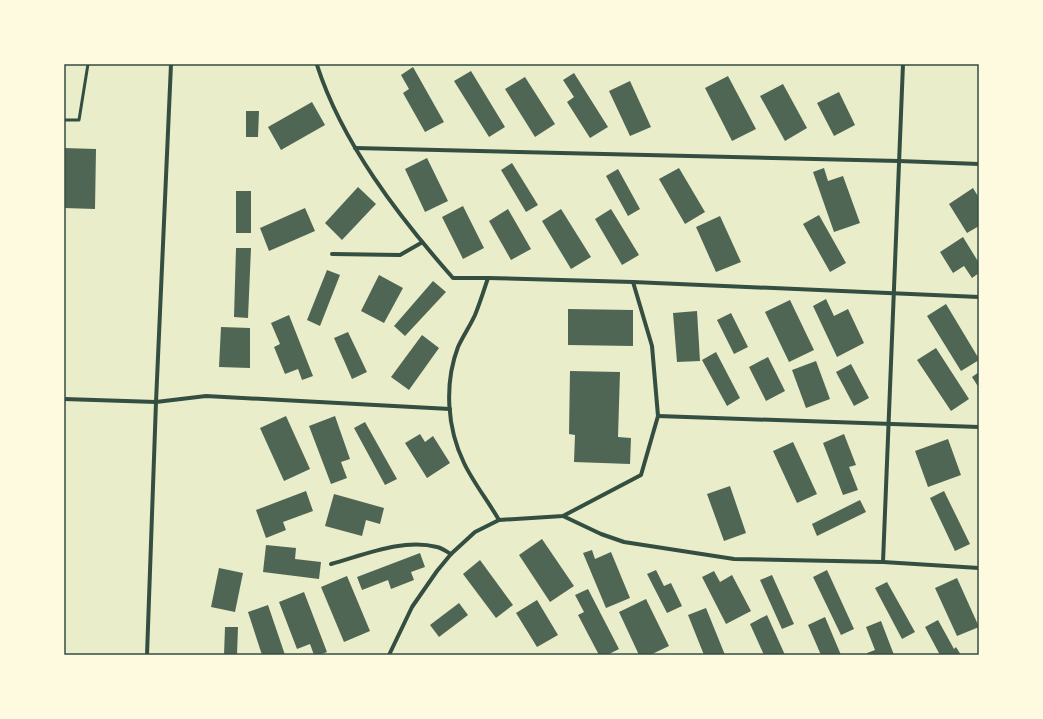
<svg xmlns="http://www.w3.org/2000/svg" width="1043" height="719" font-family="Karla,sans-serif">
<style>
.building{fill:#4f6655}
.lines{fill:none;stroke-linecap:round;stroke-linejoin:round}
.service{stroke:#344e41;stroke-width:3}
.minor{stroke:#344e41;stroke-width:4}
.neatline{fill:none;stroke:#344e41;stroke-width:1.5}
</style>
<rect width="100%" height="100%" fill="#e9edc9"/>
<g class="building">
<polygon points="413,67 444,122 425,132 403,93 409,89 401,75"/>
<polygon points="471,71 505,127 489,137 454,81"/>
<polygon points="574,73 608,127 590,138 567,102 574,97 563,80"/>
<polygon points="728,76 756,129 732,141 705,88"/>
<polygon points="525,77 555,124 535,137 505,89"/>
<polygon points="630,81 651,127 630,136 609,91"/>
<polygon points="783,84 807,128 785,141 760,96"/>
<polygon points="839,92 855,125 834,136 817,103"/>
<polygon points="312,102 325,125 281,150 268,127"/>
<polygon points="246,111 259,111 258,137 246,137"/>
<polygon points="64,148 96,149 95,209 64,208"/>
<polygon points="427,158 448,201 425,212 405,169"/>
<polygon points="512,163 538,205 526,212 501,170"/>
<polygon points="679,168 705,212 685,224 659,179"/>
<polygon points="824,168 828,181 843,176 860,223 834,232 813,172"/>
<polygon points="618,169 640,209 628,216 606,176"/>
<polygon points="358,187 376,204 342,240 325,223"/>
<polygon points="973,188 979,198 979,226 967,233 949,204"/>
<rect x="236" y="191" width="15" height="42"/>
<polygon points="463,206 484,248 463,259 442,217"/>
<polygon points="305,208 315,231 269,251 260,228"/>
<polygon points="508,209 531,249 511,260 489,221"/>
<polygon points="561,209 591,257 571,269 542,221"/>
<polygon points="611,209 639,255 622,265 595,219"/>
<polygon points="819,215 846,263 830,272 803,224"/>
<polygon points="720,216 741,262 716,272 696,227"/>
<polygon points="963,237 979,263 979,273 972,278 964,266 953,273 940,252"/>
<polygon points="236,248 251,248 248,318 234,317"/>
<polygon points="327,270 340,275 320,326 307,320"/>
<polygon points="379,275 403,288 384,323 361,311"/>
<polygon points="433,281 446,292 405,336 394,326"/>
<polygon points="826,299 834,316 848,309 864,343 837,357 813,306"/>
<polygon points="790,300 814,350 789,362 765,312"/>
<polygon points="946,304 979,359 979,360 961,371 927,316"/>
<polygon points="568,309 633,310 633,346 568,345"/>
<polygon points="697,311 700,361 677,362 673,313"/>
<polygon points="731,313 748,347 734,354 717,320"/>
<polygon points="289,315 313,376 302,380 298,369 285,374 274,347 280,344 271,323"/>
<polygon points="221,327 250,328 250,368 219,367"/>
<polygon points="348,332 367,372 352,379 334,338"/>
<polygon points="422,335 439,348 409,390 391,377"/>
<polygon points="936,348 969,399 951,411 917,360"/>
<polygon points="716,352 740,398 727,406 702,360"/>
<polygon points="768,357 785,391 766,401 749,367"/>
<polygon points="816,361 830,399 806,408 792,370"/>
<polygon points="851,364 869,398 854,406 836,372"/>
<polygon points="570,371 620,372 618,437 631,438 630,464 574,462 575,435 569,434"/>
<polygon points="979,372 979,388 972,377"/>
<polygon points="286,416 310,469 284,481 260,428"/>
<polygon points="335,416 350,459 341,462 347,478 331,484 309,426"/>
<polygon points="365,422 397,479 385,485 354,428"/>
<polygon points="420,434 425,442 433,436 450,463 427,478 405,443"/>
<polygon points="844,434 856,465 849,467 858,490 843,495 823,443"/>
<polygon points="948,439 961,475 928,487 915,451"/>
<polygon points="793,442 817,494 797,503 773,451"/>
<polygon points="730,486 746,533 724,541 707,494"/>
<polygon points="306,491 313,511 283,522 286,530 266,538 256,510"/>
<polygon points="944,491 970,544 955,551 930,498"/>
<polygon points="334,494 384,508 380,524 366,520 362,536 325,526"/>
<polygon points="860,500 866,512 817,536 812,524"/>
<polygon points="542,539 574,586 550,602 519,555"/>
<polygon points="266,545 296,548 295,559 321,562 319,579 263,572"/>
<polygon points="592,550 595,559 611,552 630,598 606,608 583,553"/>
<polygon points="420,553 425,567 411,572 414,580 391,589 388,580 362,590 357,577"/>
<polygon points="480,560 513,605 496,618 463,574"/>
<polygon points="219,568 243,573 235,612 211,607"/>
<polygon points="656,570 664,586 671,583 682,606 667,613 647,574"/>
<polygon points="827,570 854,629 841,635 813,577"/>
<polygon points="714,571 720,582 732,575 751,611 726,624 702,577"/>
<polygon points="772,575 794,624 782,629 760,580"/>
<polygon points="347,576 370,631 344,642 321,587"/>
<polygon points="957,578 979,627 957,636 935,588"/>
<polygon points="887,582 915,632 902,639 875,588"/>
<polygon points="588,589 619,649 607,655 599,655 578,615 584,612 575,595"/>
<polygon points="304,592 327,652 319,655 314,655 310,644 297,649 279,602"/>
<polygon points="646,599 669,646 650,655 639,655 619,612"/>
<polygon points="537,600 558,635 537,647 516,613"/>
<polygon points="459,603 468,615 439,637 430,625"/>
<polygon points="268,605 285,655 262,655 248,612"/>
<polygon points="706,608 725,655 704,655 688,615"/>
<polygon points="767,615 785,655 764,655 750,624"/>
<polygon points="825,617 841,655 821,655 808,625"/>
<polygon points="938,620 954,649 956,647 961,655 940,655 925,627"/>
<polygon points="881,621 894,655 868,655 867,653 875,650 866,627"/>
<polygon points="225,627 238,627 237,655 224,655"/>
</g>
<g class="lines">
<polyline class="service" points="64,120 79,120 88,64"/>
<g class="minor">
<path d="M 317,65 C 342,143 399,217 453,278 L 488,278 L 633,282 L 979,297"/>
<polyline points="355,148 899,161 979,164"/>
<polyline points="332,254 400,255 421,243"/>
<path d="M 488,278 C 484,290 480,303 475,315 C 470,326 463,336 458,347 C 444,384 447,428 464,463 C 473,482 488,501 499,520"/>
<polyline points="64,399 156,402 206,396 450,409"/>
<polyline points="658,416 979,427"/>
<polyline points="563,516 601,534 624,542 734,559 883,562 979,568"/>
<polyline points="883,562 903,64"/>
<path d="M 331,564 C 364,555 403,538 437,547 C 442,548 447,552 451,554"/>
<polyline points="147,655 156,402 171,64"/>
<polyline points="389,655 412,607 437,571 451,554 475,532 499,520 563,516 641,475 658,416 652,346 633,282"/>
</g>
</g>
<rect width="1043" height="719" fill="none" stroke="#fefae0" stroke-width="130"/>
<rect x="65" y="65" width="913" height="589" class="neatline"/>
</svg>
